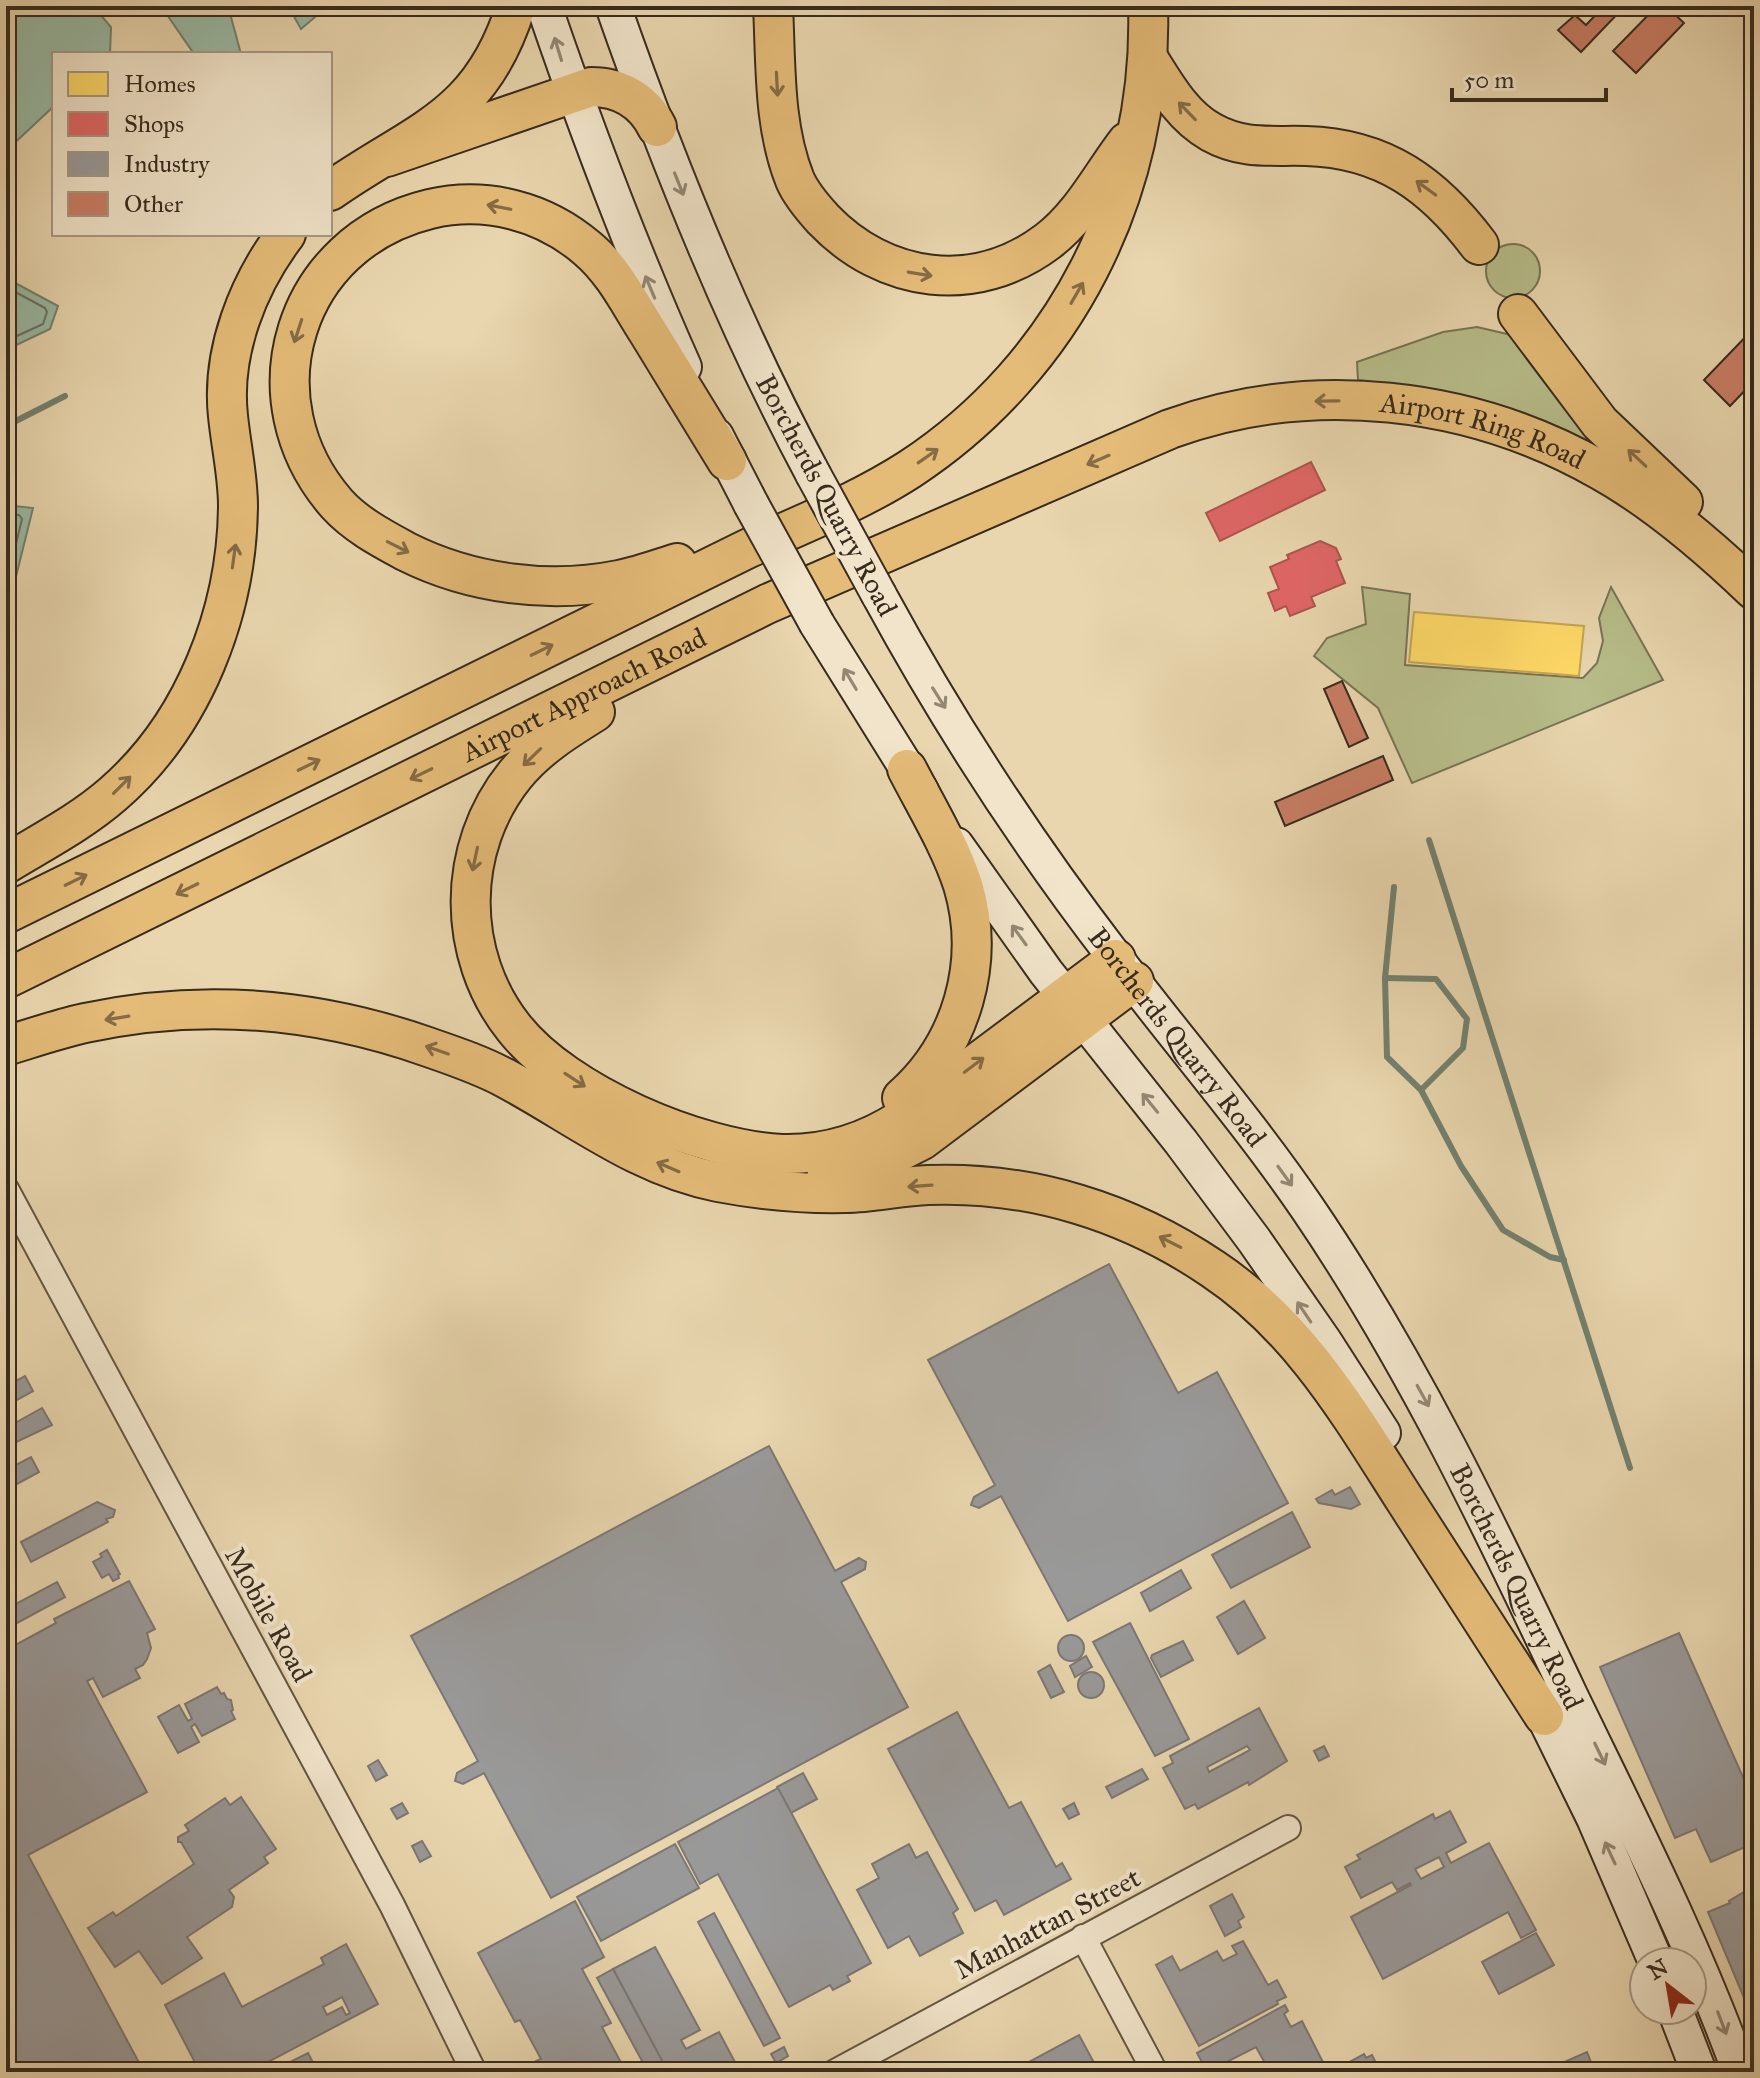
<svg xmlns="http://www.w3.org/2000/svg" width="1760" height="2078" font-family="'IM FELL Great Primer',serif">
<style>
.green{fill:#b7bd8a;stroke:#777454;stroke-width:2}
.water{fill:#99baa5;stroke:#72816f;stroke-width:2}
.homes{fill:#ffd966;stroke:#c3a550;stroke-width:2}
.shops{fill:#e06666;stroke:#ad5450;stroke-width:2}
.industry{fill:#999;stroke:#7c7874;stroke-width:2;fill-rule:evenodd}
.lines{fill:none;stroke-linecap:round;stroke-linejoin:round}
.shore{stroke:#687262;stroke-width:2}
.stream{stroke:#72816f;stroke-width:6}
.building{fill:#c87d64;stroke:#372b1e;stroke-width:2}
.street-casing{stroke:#645642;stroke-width:28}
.secondary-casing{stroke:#372b1e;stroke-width:38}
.primary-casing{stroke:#372b1e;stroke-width:42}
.street{stroke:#f1e4ca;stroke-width:24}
.secondary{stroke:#f1e4ca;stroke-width:34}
.primary{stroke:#e4bb77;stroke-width:38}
.secondary-bridge-casing{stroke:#372b1e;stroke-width:38;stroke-linecap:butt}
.secondary-bridge{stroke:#f1e4ca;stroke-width:34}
.oneway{stroke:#948874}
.oneway2{stroke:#856c46}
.labels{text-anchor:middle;stroke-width:8;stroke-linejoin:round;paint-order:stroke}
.street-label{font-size:28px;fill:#372b1e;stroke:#f1e4ca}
</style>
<rect width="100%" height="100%" fill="#e9d6ae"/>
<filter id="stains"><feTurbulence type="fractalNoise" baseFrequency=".0025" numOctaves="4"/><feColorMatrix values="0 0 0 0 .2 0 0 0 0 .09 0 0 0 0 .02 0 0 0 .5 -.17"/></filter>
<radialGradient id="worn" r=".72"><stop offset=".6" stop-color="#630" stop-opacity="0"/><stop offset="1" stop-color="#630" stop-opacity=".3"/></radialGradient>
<g class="green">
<circle cx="1513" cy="271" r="27"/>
<polygon points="1477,327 1507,334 1528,347 1595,432 1589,447 1498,410 1434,390 1358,380 1357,362 1443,332"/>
<polygon points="1362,587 1410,594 1405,665 1583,678 1597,663 1603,641 1599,618 1611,587 1663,680 1412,783 1378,708 1314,656 1327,638 1366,624"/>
</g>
<g class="water">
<polygon points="6,6 93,6 111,27 110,54 54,54 54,106 6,151"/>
<polygon points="161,6 228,6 241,54 194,54"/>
<polygon points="288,6 328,6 301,29"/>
<polygon points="6,278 58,306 50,329 6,350"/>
<polygon points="6,505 33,508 6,617"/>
</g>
<polygon class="homes" points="1414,612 1584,626 1579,676 1409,662"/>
<g class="shops">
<polygon points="1311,462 1325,490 1220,541 1206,513"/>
<polygon points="1320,541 1336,548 1341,559 1336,561 1345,583 1311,597 1315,606 1290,616 1286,606 1275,611 1268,593 1279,589 1270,567 1289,559 1287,555"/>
</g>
<g class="industry">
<polygon points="1109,1264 1178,1393 1217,1372 1288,1503 1068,1621 1001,1496 979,1508 971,1505 974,1497 995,1485 928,1360"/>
<polygon points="7,1343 15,1358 6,1363 6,1344"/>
<polygon points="25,1376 33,1391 6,1406 6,1386"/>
<polygon points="42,1408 52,1425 6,1447 6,1428"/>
<polygon points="769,1446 835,1571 859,1558 866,1562 865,1569 841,1582 908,1707 551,1898 484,1773 463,1784 455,1781 457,1773 478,1761 411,1636"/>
<polygon points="31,1457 39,1472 6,1490 6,1470"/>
<polygon points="1350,1487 1360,1504 1351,1509 1319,1503 1316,1499 1332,1490 1335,1495"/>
<polygon points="97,1502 115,1510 113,1517 106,1519 108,1522 31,1562 21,1542"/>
<polygon points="1292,1512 1310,1547 1231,1588 1212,1555"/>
<polygon points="107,1550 120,1574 118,1575 119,1578 113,1581 109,1574 102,1578 93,1562 102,1557 100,1554"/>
<polygon points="1181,1570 1191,1588 1150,1611 1141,1593"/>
<polygon points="129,1581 155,1629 147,1633 151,1648 147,1659 143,1665 135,1669 140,1678 103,1697 93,1678 87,1681 147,1792 28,1855 144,2072 6,2072 6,1650 56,1623 54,1619"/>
<polygon points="57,1582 65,1597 6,1629 6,1609"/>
<polygon points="1244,1601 1265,1638 1238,1654 1217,1617"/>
<polygon points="1130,1623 1189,1739 1155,1756 1093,1642"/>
<polygon points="1679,1633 1754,1802 1754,1843 1711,1862 1696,1829 1675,1838 1600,1667"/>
<circle cx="1071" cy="1648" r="13"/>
<polygon points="1183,1641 1193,1660 1161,1677 1151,1658 1152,1655"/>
<polygon points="1086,1656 1092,1667 1075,1677 1070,1666"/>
<polygon points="1050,1665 1064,1692 1051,1698 1038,1672"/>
<circle cx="1091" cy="1685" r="13"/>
<polygon points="217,1687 221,1694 224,1693 227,1699 231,1700 233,1710 231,1711 235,1719 202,1736 195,1724 191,1727 199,1742 178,1753 158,1717 179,1705 188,1721 192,1719 185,1704"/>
<path d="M 1259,1708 L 1287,1761 L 1249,1785 L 1248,1782 L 1198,1809 L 1195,1804 L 1185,1809 L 1163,1768 L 1173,1763 L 1170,1756 ZM 1247,1746 L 1250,1750 L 1209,1772 L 1207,1767 Z"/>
<polygon points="957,1712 1009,1808 1021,1802 1056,1867 1062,1863 1071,1879 1004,1915 996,1900 975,1911 888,1749"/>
<polygon points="1324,1746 1329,1756 1319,1761 1314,1751"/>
<polygon points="378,1760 387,1775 376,1781 368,1766"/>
<polygon points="1142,1769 1148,1779 1112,1798 1106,1787"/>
<polygon points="803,1773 817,1799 791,1813 777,1787"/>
<polygon points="778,1788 871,1963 847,1976 850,1981 833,1990 830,1985 789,2007 718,1874 700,1884 678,1842"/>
<polygon points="241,1797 276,1849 264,1857 268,1863 229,1890 234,1897 232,1907 187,1937 202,1958 162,1984 139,1951 115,1967 88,1928 113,1912 116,1916 194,1864 181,1842 178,1842 178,1837 189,1831 185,1825 225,1798 230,1805"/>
<polygon points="402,1803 408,1813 397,1819 391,1809"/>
<polygon points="1074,1803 1079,1814 1069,1819 1063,1809"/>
<path d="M 1450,1811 L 1466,1842 L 1446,1853 L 1451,1863 L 1489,1843 L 1536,1930 L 1521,1938 L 1508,1912 L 1383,1979 L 1351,1917 L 1411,1885 L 1410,1883 L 1397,1890 L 1392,1882 L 1361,1898 L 1345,1867 L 1360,1859 L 1357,1855 L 1433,1814 L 1435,1819 ZM 1439,1857 L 1444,1867 L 1421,1879 L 1415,1869 Z"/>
<polygon points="422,1841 431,1856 420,1862 412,1846"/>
<polygon points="675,1844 699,1888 601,1941 577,1897"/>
<polygon points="909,1844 916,1858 927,1852 958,1909 953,1913 963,1933 920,1956 909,1936 888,1948 857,1890 879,1878 872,1864"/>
<polygon points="1754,1886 1754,2002 1747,2005 1708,1912 1730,1903 1729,1901"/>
<polygon points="1232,1894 1244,1917 1238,1921 1241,1927 1225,1936 1210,1906"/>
<polygon points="575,1901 604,1957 582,1969 611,2023 602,2027 626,2072 541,2072 536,2061 541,2059 520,2020 515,2022 478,1953"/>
<polygon points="714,1913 780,2038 764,2046 698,1922"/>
<polygon points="1536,1933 1554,1965 1499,1994 1482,1962"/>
<polygon points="1243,1941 1268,1985 1277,1980 1286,1997 1277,2001 1278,2004 1199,2046 1156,1965 1172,1956 1180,1971 1217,1951 1223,1961 1237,1954 1232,1946"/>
<path d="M 346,1944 L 378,2004 L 249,2072 L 200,2072 L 165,2005 L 224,1973 L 242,2007 L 324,1964 L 321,1958 ZM 342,1997 L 350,2013 L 346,2015 L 342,2007 L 327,2015 L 323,2007 Z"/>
<polygon points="655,1947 700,2030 681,2040 686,2049 719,2032 737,2066 727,2072 668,2072 613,1969"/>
<polygon points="613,1969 668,2072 648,2072 597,1978"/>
<polygon points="1285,2005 1288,2011 1284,2014 1291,2027 1302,2021 1328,2072 1254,2072 1266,2065 1256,2047 1207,2072 1197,2053"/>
<polygon points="1079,2035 1099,2072 1010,2072"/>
<polygon points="784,2047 788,2056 776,2063 771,2054"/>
<polygon points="1587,2052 1595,2072 1539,2072 1544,2071"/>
<polygon points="308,2053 318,2072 270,2072"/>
<polygon points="1364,2054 1366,2058 1372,2055 1378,2067 1372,2070 1373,2072 1331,2072"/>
</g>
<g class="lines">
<g class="shore">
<polyline points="6,287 45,308 47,312 43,324 6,341"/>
<polyline points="6,513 19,515 22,519 6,585"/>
</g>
<g class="stream">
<polyline points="6,426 65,396"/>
<polyline points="1429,840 1630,1468"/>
<polyline points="1394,887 1385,978 1387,1057 1421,1090"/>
<polyline points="1385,978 1436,979 1467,1019 1463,1048 1421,1090 1461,1166 1503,1230 1550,1257 1564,1260"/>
</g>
</g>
<g class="building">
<polygon points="1604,6 1625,6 1581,52 1558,30 1575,15 1586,25"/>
<polygon points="1657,6 1666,6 1684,23 1636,73 1613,51"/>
<polygon points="1754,328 1754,381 1730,406 1704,380"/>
<polygon points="1342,681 1368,738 1349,747 1324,689"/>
<polygon points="1383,756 1393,780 1285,826 1275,802"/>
</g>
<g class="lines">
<g class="street-casing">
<g id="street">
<polyline points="6,1189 392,1905 474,2072"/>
<polyline points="1083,1937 1155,2072"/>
<polyline points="835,2072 1288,1828"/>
</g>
</g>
<g class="secondary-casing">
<g id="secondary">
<path d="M 544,6 C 586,129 631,248 684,367"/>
<path d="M 613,6 C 669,166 733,325 813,474"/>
<polyline points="716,436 751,504"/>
<path id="s1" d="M 879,595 C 947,720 1027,843 1114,956 C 1178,1041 1248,1121 1308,1209 C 1412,1362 1491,1528 1570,1695 C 1630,1819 1693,1942 1740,2072"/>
<polyline points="817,624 921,791"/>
<polyline points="956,845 1046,972 1181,1142 1254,1240 1324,1341 1383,1433"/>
<polyline points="1533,1694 1594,1818 1656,1962"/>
<polyline points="1675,2010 1699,2072"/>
</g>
</g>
<g class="primary-casing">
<g id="primary">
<path d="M 773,6 C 776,64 773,125 795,180 C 801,194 813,208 823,219 C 884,283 975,296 1048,241 C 1082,215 1101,176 1127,142"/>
<path d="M 1148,58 C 1165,85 1182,116 1211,132 C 1243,150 1271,145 1306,146 C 1384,148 1434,185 1479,245"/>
<path d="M 387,157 L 591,87 C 620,87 644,101 657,127"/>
<path d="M 330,191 C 417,130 481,119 516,6"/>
<polyline points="1518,314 1600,423 1683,502"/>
<path d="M 677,563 C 658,569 639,576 619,580 C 549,594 471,584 407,552 C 383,539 356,525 337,504 C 245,399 293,242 430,209 C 486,196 544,211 588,249 C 614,271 630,304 648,332 C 674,375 701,418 727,461"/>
<path d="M 595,712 C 566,730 537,748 515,775 C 456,848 456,955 514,1028 C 566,1094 699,1150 782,1154 C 825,1155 867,1142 902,1119 L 1116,959"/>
<path d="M 6,864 C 42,842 81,822 113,794 C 194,724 237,612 238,506 C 238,476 231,446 228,416 C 221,352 248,284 286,234"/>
<path d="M 6,914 L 747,549 C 802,524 859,502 910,469 C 1065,367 1154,191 1148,6"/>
<path id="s2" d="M 6,979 L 767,604 L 1170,429 C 1311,378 1470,396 1600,470 C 1656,501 1708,546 1754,590"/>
<path d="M 6,1046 C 32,1038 58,1029 85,1023 C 201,998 317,1008 428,1047 C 454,1056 481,1065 505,1078 C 576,1116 637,1166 718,1182 C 760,1190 803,1194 846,1193 C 873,1193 900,1186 928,1185 C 1031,1181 1129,1212 1213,1269 C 1300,1327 1350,1414 1405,1500 C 1451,1572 1498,1644 1544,1716"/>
<path d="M 902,1098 C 962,1045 986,962 963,885 C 950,845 926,806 907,769"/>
<polyline points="826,1178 875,1164 922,1140 1134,981"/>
</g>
</g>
<use href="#street" class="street"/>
<use href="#secondary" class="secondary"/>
<use href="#primary" class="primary"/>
<g class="secondary-bridge-casing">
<g id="secondary-bridge">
<polyline points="813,474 879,595"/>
<polyline points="751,504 817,624"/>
</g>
</g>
<use href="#secondary-bridge" class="secondary-bridge"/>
</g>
<defs><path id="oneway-shaft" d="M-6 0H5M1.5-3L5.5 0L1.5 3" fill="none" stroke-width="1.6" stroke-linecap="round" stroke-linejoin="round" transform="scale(2)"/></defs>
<g class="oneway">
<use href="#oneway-shaft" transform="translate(558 49) rotate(-107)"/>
<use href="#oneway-shaft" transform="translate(679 184) rotate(68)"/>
<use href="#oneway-shaft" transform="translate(650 287) rotate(-113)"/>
<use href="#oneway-shaft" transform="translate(850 679) rotate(-121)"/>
<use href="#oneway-shaft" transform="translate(939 698) rotate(58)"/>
<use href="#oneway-shaft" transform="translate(1019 935) rotate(-126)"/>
<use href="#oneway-shaft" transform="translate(1150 1103) rotate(-129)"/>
<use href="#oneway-shaft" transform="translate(1285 1176) rotate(54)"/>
<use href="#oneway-shaft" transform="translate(1304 1312) rotate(-124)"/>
<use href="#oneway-shaft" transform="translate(1423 1396) rotate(61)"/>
<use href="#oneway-shaft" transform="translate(1600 1754) rotate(64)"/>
<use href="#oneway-shaft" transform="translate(1610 1853) rotate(-115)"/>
<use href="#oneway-shaft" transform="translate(1722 2023) rotate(69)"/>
</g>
<g class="oneway2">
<use href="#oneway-shaft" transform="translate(777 84) rotate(87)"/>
<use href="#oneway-shaft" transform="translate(1187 111) rotate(-134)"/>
<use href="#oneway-shaft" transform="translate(1426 188) rotate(-144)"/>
<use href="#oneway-shaft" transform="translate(499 207) rotate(-169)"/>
<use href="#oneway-shaft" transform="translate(920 274) rotate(9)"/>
<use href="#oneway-shaft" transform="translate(1077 293) rotate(-60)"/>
<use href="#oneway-shaft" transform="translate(298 331) rotate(108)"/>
<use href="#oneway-shaft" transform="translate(1327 401) rotate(179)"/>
<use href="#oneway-shaft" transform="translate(928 456) rotate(-35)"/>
<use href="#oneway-shaft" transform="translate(1637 458) rotate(-137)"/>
<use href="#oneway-shaft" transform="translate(1098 460) rotate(157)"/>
<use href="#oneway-shaft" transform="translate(398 547) rotate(27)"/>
<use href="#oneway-shaft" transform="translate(234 556) rotate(-82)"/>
<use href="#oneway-shaft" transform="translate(542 650) rotate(-26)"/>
<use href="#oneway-shaft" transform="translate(532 757) rotate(136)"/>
<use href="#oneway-shaft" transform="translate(309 765) rotate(-26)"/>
<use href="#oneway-shaft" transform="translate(421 774) rotate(154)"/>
<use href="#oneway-shaft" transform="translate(122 785) rotate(-45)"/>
<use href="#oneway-shaft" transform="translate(475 859) rotate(102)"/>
<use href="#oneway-shaft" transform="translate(76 880) rotate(-26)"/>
<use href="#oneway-shaft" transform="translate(187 889) rotate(154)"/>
<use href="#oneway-shaft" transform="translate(117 1018) rotate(171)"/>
<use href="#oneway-shaft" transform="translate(437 1050) rotate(-161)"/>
<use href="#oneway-shaft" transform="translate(974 1065) rotate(-37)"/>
<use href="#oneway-shaft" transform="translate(575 1080) rotate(33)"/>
<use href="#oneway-shaft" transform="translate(668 1167) rotate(-157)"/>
<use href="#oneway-shaft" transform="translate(920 1186) rotate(176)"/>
<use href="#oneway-shaft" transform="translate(1170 1242) rotate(-153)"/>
</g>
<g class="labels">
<g class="street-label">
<text dy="10" stroke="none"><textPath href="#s2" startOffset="1608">Airport Ring Road</textPath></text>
<text transform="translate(827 495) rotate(62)" y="10">Borcherds Quarry Road</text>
<text dy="10" stroke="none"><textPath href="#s2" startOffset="644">Airport Approach Road</textPath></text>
<text dy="10" stroke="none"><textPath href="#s1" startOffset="534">Borcherds Quarry Road</textPath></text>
<text dy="10" stroke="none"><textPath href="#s1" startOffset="1182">Borcherds Quarry Road</textPath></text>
<text transform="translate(269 1614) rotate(61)" y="10">Mobile Road</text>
<text transform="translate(1047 1923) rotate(-28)" y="10">Manhattan Street</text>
</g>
</g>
<rect width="1760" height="2078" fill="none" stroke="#e9d6ae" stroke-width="32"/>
<rect x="8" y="8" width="1744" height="2062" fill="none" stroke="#372b1e" stroke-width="4"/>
<rect x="16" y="16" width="1728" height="2046" fill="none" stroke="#372b1e" stroke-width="2"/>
<rect x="52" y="52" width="280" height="184" fill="#f1e4ca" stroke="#a79a85" stroke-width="2"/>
<rect x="68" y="72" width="40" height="24" fill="#ffd966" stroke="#a79a85" stroke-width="2"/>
<text x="124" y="92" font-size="24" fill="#372b1e">Homes</text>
<rect x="68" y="112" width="40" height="24" fill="#e06666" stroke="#a79a85" stroke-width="2"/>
<text x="124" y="132" font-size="24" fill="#372b1e">Shops</text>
<rect x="68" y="152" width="40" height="24" fill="#999999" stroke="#a79a85" stroke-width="2"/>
<text x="124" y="172" font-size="24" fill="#372b1e">Industry</text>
<rect x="68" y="192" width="40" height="24" fill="#c87d64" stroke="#a79a85" stroke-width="2"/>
<text x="124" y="212" font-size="24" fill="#372b1e">Other</text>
<g transform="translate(1668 1986) rotate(329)"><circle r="38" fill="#f1e4ca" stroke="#a79a85" stroke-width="2"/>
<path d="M0-6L14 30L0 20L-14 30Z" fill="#8f2418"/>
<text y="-12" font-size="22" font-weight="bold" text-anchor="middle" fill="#372b1e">N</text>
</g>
<path d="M1452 88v12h154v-12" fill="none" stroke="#372b1e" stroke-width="4"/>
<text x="1464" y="88" font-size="24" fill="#372b1e" stroke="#f1e4ca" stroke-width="6" paint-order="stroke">50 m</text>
<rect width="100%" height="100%" filter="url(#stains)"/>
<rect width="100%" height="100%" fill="url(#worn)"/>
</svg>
